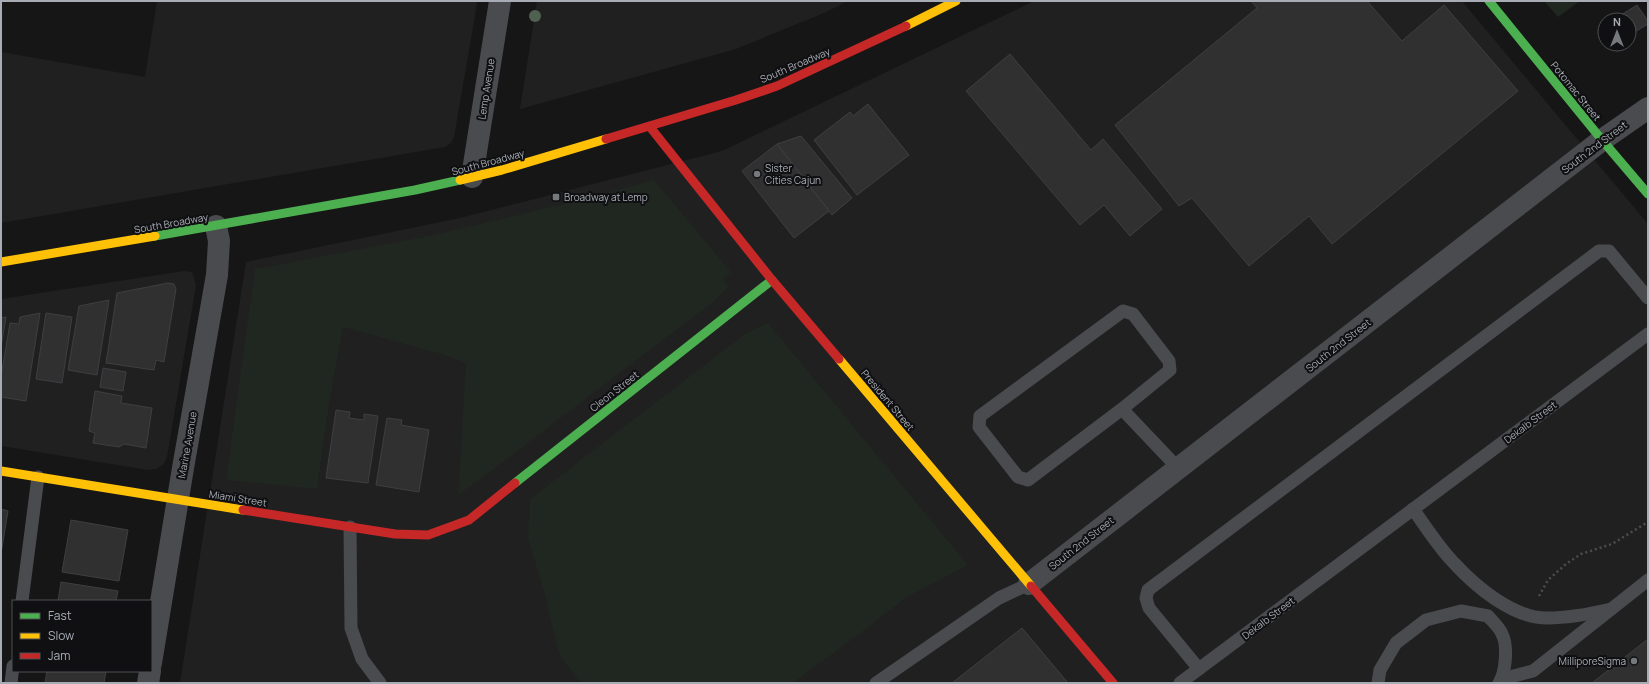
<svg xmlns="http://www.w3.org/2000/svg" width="1649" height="684" font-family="Manrope,sans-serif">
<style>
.built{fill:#202021}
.green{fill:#202620}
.building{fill:#303031;stroke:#3e3f42}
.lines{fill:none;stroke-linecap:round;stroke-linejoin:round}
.path{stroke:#4c4d4f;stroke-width:2.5;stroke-dasharray:2 3;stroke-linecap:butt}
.lane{stroke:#4a4b4f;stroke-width:13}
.street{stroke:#4a4b4f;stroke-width:22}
.fast{stroke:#4caf50;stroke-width:9}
.slow{stroke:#ffc107;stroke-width:9}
.jam{stroke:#c62828;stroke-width:9}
.tree{fill:#516151}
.poi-dot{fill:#75787d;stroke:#101012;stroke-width:1.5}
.labels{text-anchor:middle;stroke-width:4;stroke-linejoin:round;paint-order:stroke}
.street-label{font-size:10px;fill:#a8adb5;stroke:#101012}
.poi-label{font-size:10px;fill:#a8adb5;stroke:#101012;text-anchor:start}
</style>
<rect width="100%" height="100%" fill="#161616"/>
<g class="built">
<polygon points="157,1 476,1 477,4 454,137 451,143 445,147 1,223 1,52 145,77"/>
<polygon points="537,1 848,1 824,13 736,49 520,109"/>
<polygon points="1034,1 1462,1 1648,224 1648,683 180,683 246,262 460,218 722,151"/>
<polygon points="184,271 192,272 196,285 167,457 163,465 156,469 148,470 1,446 1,299"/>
</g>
<g class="green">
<polygon points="1544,1 1580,1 1558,17"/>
<polygon points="654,180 731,272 723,280 729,286 713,302 491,471 458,495 466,363 445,355 343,327 330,398 317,489 226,480 255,269 429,236 573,202"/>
<polygon points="768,323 968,565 905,598 874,623 793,683 582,683 561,658 555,638 544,592 528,538 530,499 745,334"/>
</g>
<g class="building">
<polygon points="1251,1 1367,1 1402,41 1444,5 1518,91 1332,244 1309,216 1249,266 1192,198 1179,206 1115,125 1257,8"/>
<polygon points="1637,5 1648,21 1648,24 1633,33 1629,26 1629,20 1625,20 1621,15"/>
<polygon points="1010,54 1091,150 1103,139 1162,209 1130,236 1104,205 1080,225 966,91"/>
<polygon points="868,104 909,155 857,195 814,140 850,112 853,116"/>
<polygon points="801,136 852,198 832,215 777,144"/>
<polygon points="777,144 829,211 794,238 742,171"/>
<polygon points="168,283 174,284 176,289 164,362 156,360 154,370 106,363 117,293"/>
<polygon points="109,300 97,375 68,370 79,306"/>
<polygon points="40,313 26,401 1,397 1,377 10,323 19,324 20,317"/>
<polygon points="46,313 72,317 62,383 36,379"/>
<polygon points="6,317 1,347 1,318"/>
<polygon points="103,368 126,372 123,391 100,387"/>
<polygon points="95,391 122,396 121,403 152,408 146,448 124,444 119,447 93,443 95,433 89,431"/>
<polygon points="336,410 350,412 349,418 364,420 364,414 378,416 368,483 326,478"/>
<polygon points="387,418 402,420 401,425 429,430 419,492 376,485"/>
<polygon points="1,509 8,511 1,554"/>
<polygon points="71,520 128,530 119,581 62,572"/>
<polygon points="61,582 118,591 116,601 58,601"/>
<polygon points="1022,628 1068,683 952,683"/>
<polygon points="1648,639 1648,683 1592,683"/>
<polygon points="47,671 106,671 104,683 45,683"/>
</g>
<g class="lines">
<polyline class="path" points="1539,596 1548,580 1566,564 1581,554 1612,544 1648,522"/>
<g class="lane">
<polyline points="1122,409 1170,370 1169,361 1133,314 1123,311 980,416 979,427 1018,477 1028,480 1122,409 1178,468"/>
<path d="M 1413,509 C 1426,527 1439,548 1454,563 C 1476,587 1513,618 1547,618 C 1568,618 1590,614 1611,609"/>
<polyline points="350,527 351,628 362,659 380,683"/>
<polyline points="22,601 38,477"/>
<polyline points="1199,669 1149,608 1146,598 1148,590 1599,251 1609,251 1648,298"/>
<polyline points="1502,679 1533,671 1648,580"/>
<polyline points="11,683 13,666"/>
<polyline points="876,683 999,598 1029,584"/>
<polyline points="1180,683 1648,334"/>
<path d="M 1378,683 L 1380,670 L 1396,643 L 1426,620 L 1461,611 L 1488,616 C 1493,622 1500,628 1502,634 C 1508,645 1506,672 1499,683"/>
</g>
<g class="street">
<polyline points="472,177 500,1"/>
<polyline points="1029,584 1602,140 1648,108"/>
<polyline points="151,663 183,468 217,275 219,241 216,226"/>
<polyline points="148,683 150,671"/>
</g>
<g class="fast">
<polyline points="1489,1 1602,140 1648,194"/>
<polyline points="155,236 415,190 460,180"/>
<polyline points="515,483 772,280"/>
</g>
<g class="slow">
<polyline points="906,26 956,1"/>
<polyline points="460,180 502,170 606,139"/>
<polyline points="1,262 155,236"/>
<polyline points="839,359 1031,586"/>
<polyline points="1,471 243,510"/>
</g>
<g class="jam">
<polyline points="650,127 772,280 839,359"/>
<polyline points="606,139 736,100 777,86 906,26"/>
<polyline points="243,510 395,534 428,535 469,520 515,483"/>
<polyline points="1031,586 1113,683"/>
</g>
</g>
<circle class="tree" cx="535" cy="16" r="6"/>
<g class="poi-dot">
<circle cx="757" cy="174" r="4"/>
<rect x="552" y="193" width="8" height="8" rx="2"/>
<circle cx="1634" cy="661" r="4"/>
</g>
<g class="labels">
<g class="street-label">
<text transform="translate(795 65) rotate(-23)" y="4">South Broadway</text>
<text transform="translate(486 89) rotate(-81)" y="4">Lemp Avenue</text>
<text transform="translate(1576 91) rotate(51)" y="4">Potomac Street</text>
<text transform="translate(1594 147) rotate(-37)" y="4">South 2nd Street</text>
<text transform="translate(488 162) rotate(-15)" y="4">South Broadway</text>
<text transform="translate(171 223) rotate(-10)" y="4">South Broadway</text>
<text transform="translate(1338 345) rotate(-38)" y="4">South 2nd Street</text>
<text transform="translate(614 391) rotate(-38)" y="4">Cleon Street</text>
<text transform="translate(888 400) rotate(50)" y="4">President Street</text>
<text transform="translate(1530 422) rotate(-37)" y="4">Dekalb Street</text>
<text transform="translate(187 445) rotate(-80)" y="4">Marine Avenue</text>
<text transform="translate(238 498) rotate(9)" y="4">Miami Street</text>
<text transform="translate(1081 543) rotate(-38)" y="4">South 2nd Street</text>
<text transform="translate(1268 618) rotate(-37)" y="4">Dekalb Street</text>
</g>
<g class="poi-label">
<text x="765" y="172">Sister<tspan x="765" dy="12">Cities Cajun</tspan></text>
<text x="564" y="201">Broadway at Lemp</text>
<text x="1626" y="665" text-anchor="end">MilliporeSigma</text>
</g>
</g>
<rect width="1649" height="684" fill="none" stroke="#a8adb5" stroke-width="4"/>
<rect x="12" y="600" width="140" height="72" fill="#101012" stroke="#4d4f53"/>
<rect x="20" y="613" width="20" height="6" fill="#4caf50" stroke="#4d4f53"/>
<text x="48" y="620" font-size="12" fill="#a8adb5">Fast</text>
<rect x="20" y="633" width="20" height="6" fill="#ffc107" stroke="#4d4f53"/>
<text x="48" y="640" font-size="12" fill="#a8adb5">Slow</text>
<rect x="20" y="653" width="20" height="6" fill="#c62828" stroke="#4d4f53"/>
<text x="48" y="660" font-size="12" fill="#a8adb5">Jam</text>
<g transform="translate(1617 32)"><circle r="19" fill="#101012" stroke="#4d4f53"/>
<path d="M0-3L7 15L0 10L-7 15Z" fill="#75787d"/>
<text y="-6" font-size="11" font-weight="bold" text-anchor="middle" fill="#a8adb5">N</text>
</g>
</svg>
